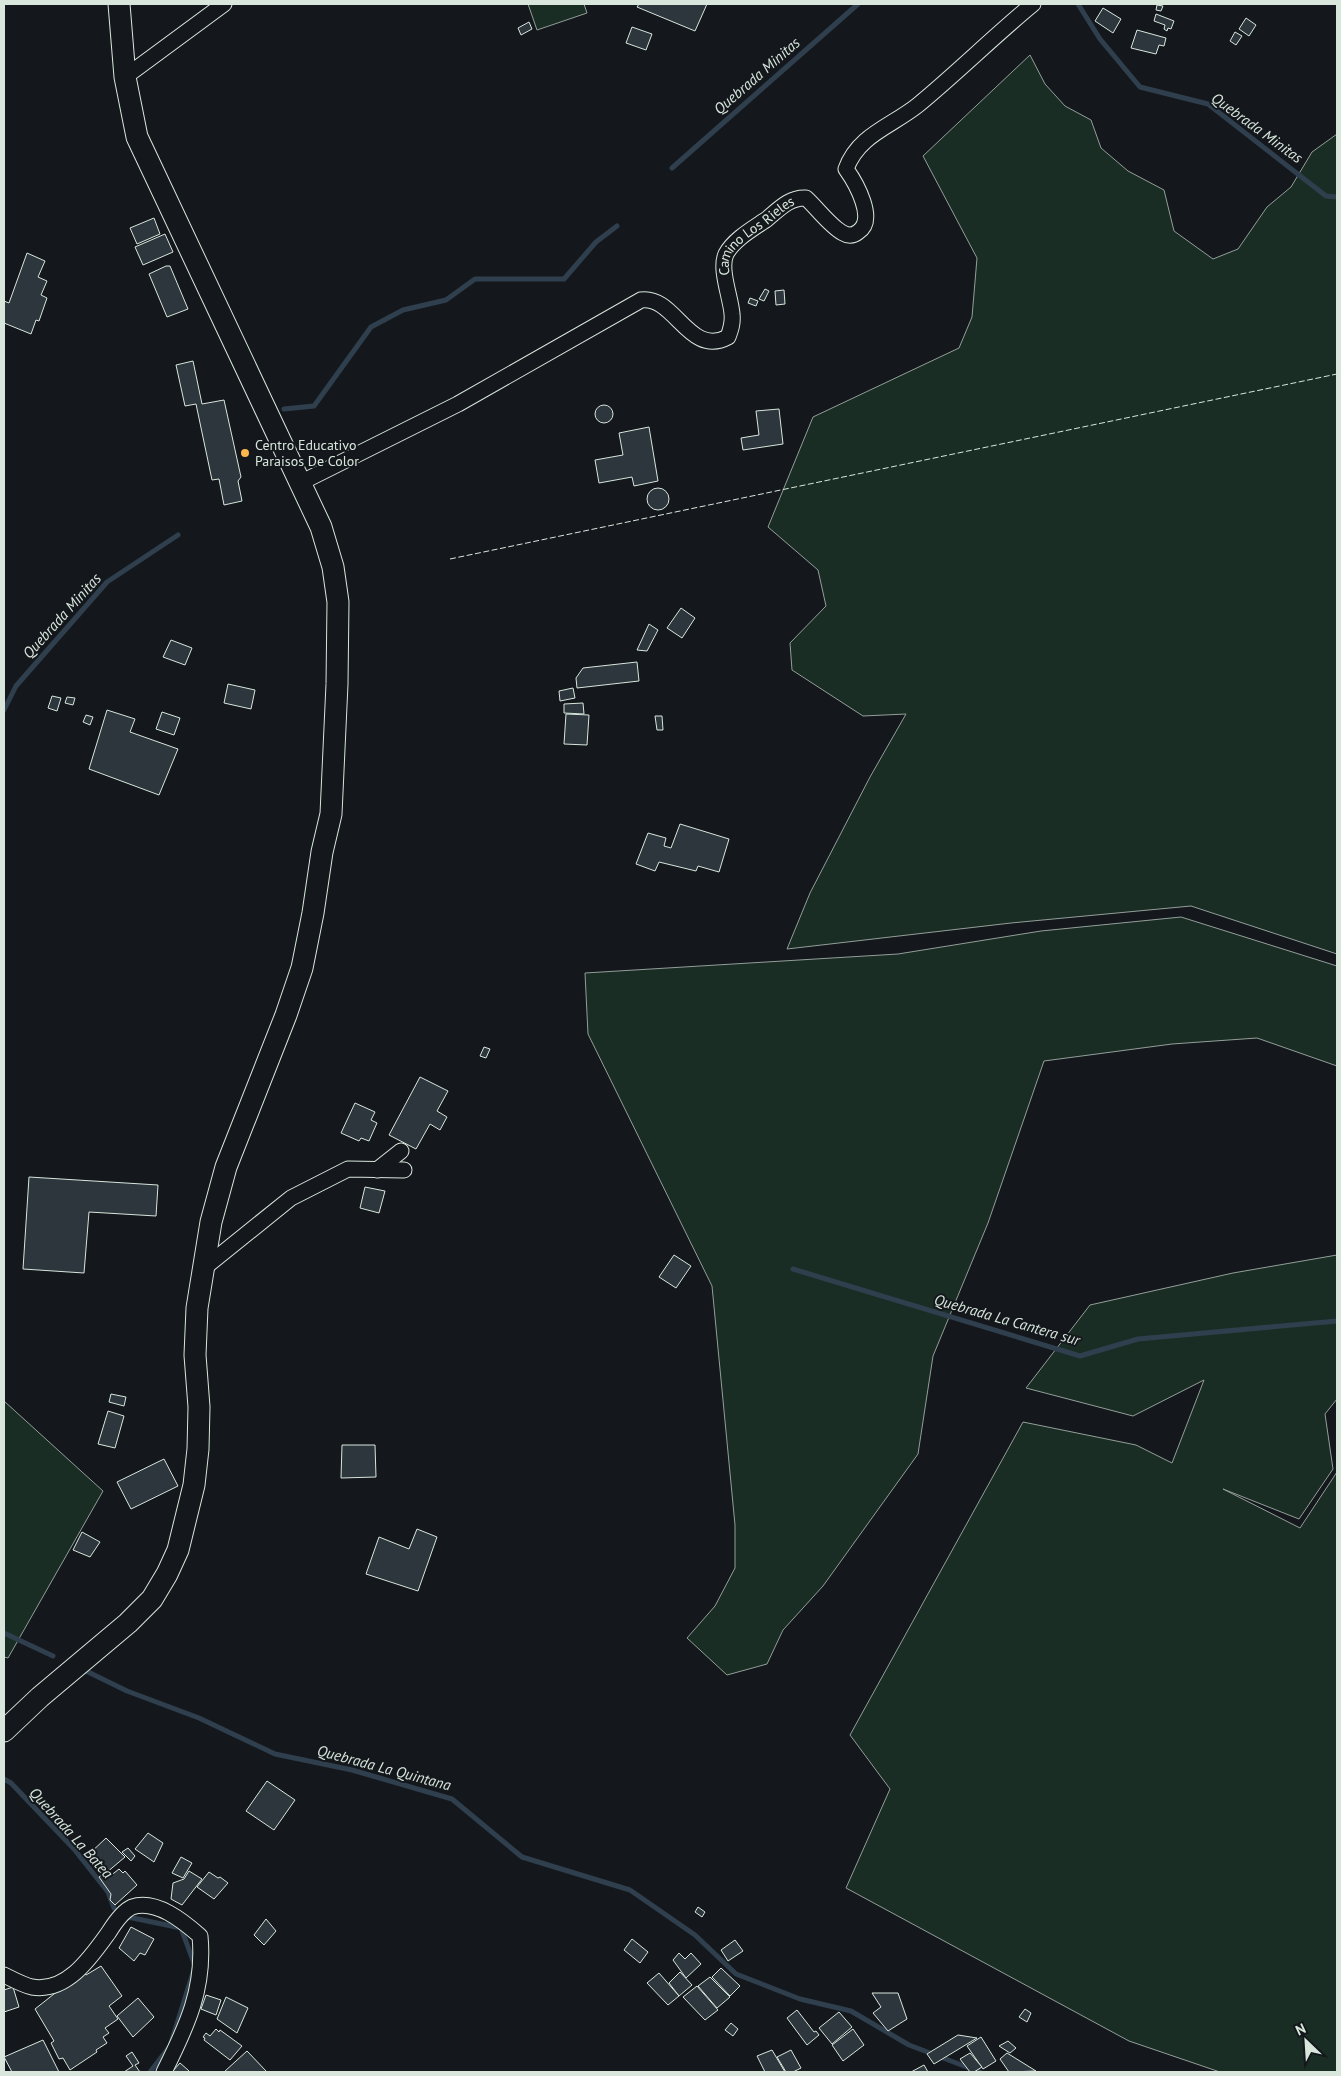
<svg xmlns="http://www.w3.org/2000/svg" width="1341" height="2076" font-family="'PT Sans',sans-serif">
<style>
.green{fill:#1a2d24;stroke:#939e99}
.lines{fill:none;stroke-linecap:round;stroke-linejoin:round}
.stream{stroke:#2f3f4d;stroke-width:5}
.building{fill:#2c363c;stroke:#d8e6dc}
.minor-casing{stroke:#d8e6dc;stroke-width:17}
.secondary-casing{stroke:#d8e6dc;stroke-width:23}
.minor{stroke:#14181c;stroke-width:15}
.secondary{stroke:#14181c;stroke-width:21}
.fence{stroke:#d8e6dc;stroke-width:1;stroke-dasharray:6 2.5;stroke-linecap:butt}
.poi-dot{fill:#ffb74d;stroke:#14181c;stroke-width:2}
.labels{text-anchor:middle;stroke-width:4;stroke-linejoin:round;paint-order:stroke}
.street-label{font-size:14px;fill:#d8e6dc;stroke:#14181c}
.poi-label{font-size:14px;fill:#d8e6dc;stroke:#14181c;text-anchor:start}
.water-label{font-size:15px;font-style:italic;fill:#d8e6dc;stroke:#14181c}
</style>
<rect width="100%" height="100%" fill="#14181c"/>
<g class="green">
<polygon points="528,4 584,4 587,13 537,30"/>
<polygon points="1030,55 1045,84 1065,106 1091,120 1101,148 1128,171 1164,190 1174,231 1213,259 1238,249 1267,207 1291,187 1312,152 1337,134 1337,954 1191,906 1011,923 787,949 810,893 870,777 906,714 863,716 792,670 790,643 826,606 818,570 768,527 813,417 959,348 972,317 977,258 923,156"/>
<polygon points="1181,917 1337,966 1337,1066 1257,1038 1172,1044 1044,1061 988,1223 933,1356 918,1454 823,1586 783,1630 767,1664 727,1675 687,1638 715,1606 735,1568 735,1525 712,1286 588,1034 585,973 898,954 1041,931"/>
<polygon points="1337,1255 1337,1399 1325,1414 1333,1469 1299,1519 1223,1489 1300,1528 1337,1472 1337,2072 1220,2072 1129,2041 846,1888 890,1789 850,1735 1023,1422 1136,1445 1172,1463 1204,1380 1133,1416 1026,1388 1090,1305 1233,1273"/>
<polygon points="4,1401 103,1491 8,1658 4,1657"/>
</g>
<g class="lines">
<g class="stream">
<polyline points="1078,4 1100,39 1140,87 1208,104 1326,196 1337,197"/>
<polyline points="672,168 858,4"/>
<polyline points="284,409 314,406 371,327 403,310 446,300 475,279 564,279 596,242 617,226"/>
<polyline points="4,710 16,686 107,582 178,535"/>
<polyline points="793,1269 1080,1356 1138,1339 1337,1321"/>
<polyline points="4,1633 53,1656"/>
<polyline points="84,1670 127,1691 199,1718 275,1754 352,1770 452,1799 522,1857 630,1890 695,1935 736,1974 800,1999 851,2011 909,2045 980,2072"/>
<polyline points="4,1779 11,1783 74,1849 108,1892 114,1908"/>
<polyline points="128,1917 181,1928 195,1966 170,2046 150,2072"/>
</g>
</g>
<g class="building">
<polygon points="639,4 707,4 695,31 637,7"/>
<polygon points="1157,5 1163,6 1161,11 1156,10"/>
<polygon points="1103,8 1121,19 1113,33 1095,21"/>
<polygon points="1156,14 1174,21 1171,29 1168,28 1167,31 1164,29 1165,25 1154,21"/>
<polygon points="1246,18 1256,25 1249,36 1239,29"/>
<polygon points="529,22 532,29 521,35 518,28"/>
<polygon points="632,27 652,34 646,50 626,43"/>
<polygon points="1137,30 1166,38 1164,46 1159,45 1156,54 1131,48"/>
<polygon points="1235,32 1242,36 1236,45 1230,41"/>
<polygon points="154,218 160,234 137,244 130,228"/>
<polygon points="165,234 173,252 143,265 135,247"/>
<polygon points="27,253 45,261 38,277 47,281 41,295 47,298 39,321 36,320 31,334 4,323 4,301 9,303"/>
<polygon points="166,266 170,266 188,309 167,317 149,274"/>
<polygon points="765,289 769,291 764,301 759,299"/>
<polygon points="784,290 785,304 776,305 775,291"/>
<polygon points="750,298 758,301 756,306 748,303"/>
<polygon points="193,361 202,404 224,400 241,477 238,481 242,501 224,505 219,479 212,480 196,404 185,406 176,365"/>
<circle cx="604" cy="414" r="9"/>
<polygon points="779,409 783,444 743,450 741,438 759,435 756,411"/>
<polygon points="649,427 658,481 634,486 632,477 599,483 595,460 623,455 619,433"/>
<circle cx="658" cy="499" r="11"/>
<polygon points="681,608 695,618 682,638 667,628"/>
<polygon points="649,624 658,630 647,651 637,650"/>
<polygon points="171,640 192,648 185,665 163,657"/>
<polygon points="637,662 639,681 577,688 576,678 583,668"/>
<polygon points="228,684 255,690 251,709 224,703"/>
<polygon points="573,688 575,698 560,701 559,691"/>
<polygon points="52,696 61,698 57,711 48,708"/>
<polygon points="67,697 75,698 73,705 65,703"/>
<polygon points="583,703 584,714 564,713 564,704"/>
<polygon points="107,710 135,719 130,732 178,749 159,795 89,769"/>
<polygon points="162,712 180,718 174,735 156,729"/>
<polygon points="566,714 589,715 587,745 564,744"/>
<polygon points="86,715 93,717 90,725 83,722"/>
<polygon points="655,716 662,716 663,730 657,730"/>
<polygon points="680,824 729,839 719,872 698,866 696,871 659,862 655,871 636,864 648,833 666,838 664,846 671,848"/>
<polygon points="484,1047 490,1049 486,1058 480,1056"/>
<polygon points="420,1077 448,1091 437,1111 447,1117 440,1130 430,1124 416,1149 389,1135"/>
<polygon points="355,1103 375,1112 371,1120 377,1123 369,1141 361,1138 359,1141 341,1133"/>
<polygon points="29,1177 158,1185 156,1216 89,1212 84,1273 23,1269"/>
<polygon points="365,1187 385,1191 379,1213 360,1208"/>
<polygon points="674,1255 691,1266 676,1288 659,1277"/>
<polygon points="111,1394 126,1397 124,1406 109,1402"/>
<polygon points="108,1411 124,1416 115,1448 98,1444"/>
<polygon points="342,1445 375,1445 376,1477 341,1478"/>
<polygon points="164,1459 178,1486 131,1509 117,1482"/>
<polygon points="417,1529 437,1537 418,1591 366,1574 379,1537 409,1549"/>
<polygon points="82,1532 100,1542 90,1557 73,1550"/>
<polygon points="267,1781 295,1800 274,1830 246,1811"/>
<polygon points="148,1833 163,1843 154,1862 135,1849"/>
<polygon points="106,1838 125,1857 106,1873 87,1856"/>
<polygon points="128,1848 135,1856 131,1861 122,1852"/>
<polygon points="181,1857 192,1863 183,1878 172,1873"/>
<polygon points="119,1869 123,1873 125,1871 137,1885 115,1905 110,1900 111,1894 99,1877 105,1872 109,1877"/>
<polygon points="189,1871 202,1879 182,1905 171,1899 173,1883 184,1879"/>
<polygon points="209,1872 218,1878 220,1877 228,1883 214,1899 197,1887"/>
<polygon points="698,1907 705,1912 702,1917 695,1912"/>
<polygon points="266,1919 276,1931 264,1945 254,1935"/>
<polygon points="131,1927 154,1939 145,1955 140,1953 134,1961 119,1948"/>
<polygon points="632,1939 648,1952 640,1963 624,1950"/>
<polygon points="735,1940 743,1951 728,1961 721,1950"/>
<polygon points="679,1953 685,1959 691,1953 701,1964 686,1978 673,1960"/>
<polygon points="101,1966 122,1996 109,2006 118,2019 105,2028 109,2033 103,2037 107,2043 96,2050 97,2052 70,2070 63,2058 59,2059 51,2043 54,2041 35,2009 83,1971 86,1975"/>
<polygon points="721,1968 740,1986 730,1996 712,1977"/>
<polygon points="680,1972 692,1985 679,1996 669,1983"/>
<polygon points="659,1973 679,1996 668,2005 647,1983"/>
<polygon points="710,1977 730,1997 717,2008 698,1986"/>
<polygon points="697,1986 718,2010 705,2020 683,1997"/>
<polygon points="13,1987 19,2007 4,2012 4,1990"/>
<polygon points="872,1993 898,1993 907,2019 888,2031 873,2013 881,2007"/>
<polygon points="206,1995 221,2000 216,2015 201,2009"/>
<polygon points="226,1997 248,2008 237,2033 217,2019"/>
<polygon points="138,1998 154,2017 133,2037 117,2016"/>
<polygon points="1025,2009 1031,2013 1027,2022 1019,2017"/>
<polygon points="797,2010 814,2032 816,2031 819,2035 807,2045 787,2018"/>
<polygon points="839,2012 852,2027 832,2044 819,2028"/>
<polygon points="731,2023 738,2029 733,2036 725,2030"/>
<polygon points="216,2029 219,2032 220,2030 242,2046 230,2060 204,2040 205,2038 203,2037 206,2033 210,2036"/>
<polygon points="853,2029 864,2045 843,2061 832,2045"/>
<polygon points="958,2035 977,2038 934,2064 927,2054"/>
<polygon points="981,2037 996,2061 983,2069 967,2046"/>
<polygon points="43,2040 59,2072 12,2072 4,2057"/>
<polygon points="1008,2041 1016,2048 1010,2053 999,2046"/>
<polygon points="772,2050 785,2072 765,2072 757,2056"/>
<polygon points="791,2050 801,2068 793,2072 786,2072 777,2057"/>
<polygon points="247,2051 267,2072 224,2072"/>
<polygon points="132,2052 139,2063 135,2065 140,2072 124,2072 133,2066 126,2056"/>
<polygon points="970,2053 982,2067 974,2072 970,2072 960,2059"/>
<polygon points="1007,2053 1036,2071 1009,2072 1000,2059"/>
<polygon points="180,2063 188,2070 190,2072 172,2072"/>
<polygon points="924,2065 928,2072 911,2072"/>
</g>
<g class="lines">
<g class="minor-casing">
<g id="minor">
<polyline points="125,77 224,4"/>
<path id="s1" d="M 300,483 L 458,404 L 641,300 C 675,295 689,358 728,337 C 731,329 733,323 732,314 C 731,298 719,269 726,254 C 734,239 754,228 767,219 C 779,209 790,197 806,198 C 817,208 831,227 843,233 C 848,236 853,236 858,232 C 877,220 856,183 846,169 C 858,135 892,126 918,105 C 958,72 994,36 1033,4"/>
<polyline points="377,1170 401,1151"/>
<polyline points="204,1268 291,1198 348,1169 404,1170"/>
<path d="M 4,1975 C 12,1979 23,1985 32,1987 C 67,1993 91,1957 109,1932 C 114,1924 123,1911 132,1907 C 156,1899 183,1921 200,1936 C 205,1988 187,2026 164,2072"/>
</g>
</g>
<g class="secondary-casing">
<polyline id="secondary" points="4,1731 40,1697 128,1623 152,1599 167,1574 178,1550 194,1485 198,1449 199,1407 195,1355 197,1308 211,1222 226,1167 286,1015 302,968 313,913 322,852 331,814 337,684 338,602 333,567 321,527 137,137 125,77 119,4"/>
</g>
<use href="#minor" class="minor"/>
<use href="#secondary" class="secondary"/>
<polyline class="fence" points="450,559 1337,374"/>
</g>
<circle class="poi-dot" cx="245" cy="453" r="5"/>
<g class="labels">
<g class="street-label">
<text dy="5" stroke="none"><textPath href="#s1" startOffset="606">Camino Los Rieles</textPath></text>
</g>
<g class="poi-label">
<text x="255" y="450">Centro Educativo<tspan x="255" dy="16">Paraisos De Color</tspan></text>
</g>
<g class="water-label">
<text transform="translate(757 76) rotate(-41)" y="5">Quebrada Minitas</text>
<text transform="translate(1257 128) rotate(36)" y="5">Quebrada Minitas</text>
<text transform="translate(62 616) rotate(-48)" y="5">Quebrada Minitas</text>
<text transform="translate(1007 1320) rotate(16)" y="5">Quebrada La Cantera sur</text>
<text transform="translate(384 1768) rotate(15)" y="5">Quebrada La Quintana</text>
<text transform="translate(71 1833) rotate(48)" y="5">Quebrada La Batea</text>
</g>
</g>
<rect width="1341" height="2076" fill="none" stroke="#d8e6dc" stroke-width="10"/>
<g transform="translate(1306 2041) rotate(335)" stroke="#14181c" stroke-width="4" paint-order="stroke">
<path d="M0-4L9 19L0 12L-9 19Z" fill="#d8e6dc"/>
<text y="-8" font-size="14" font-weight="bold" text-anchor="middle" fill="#d8e6dc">N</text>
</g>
</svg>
